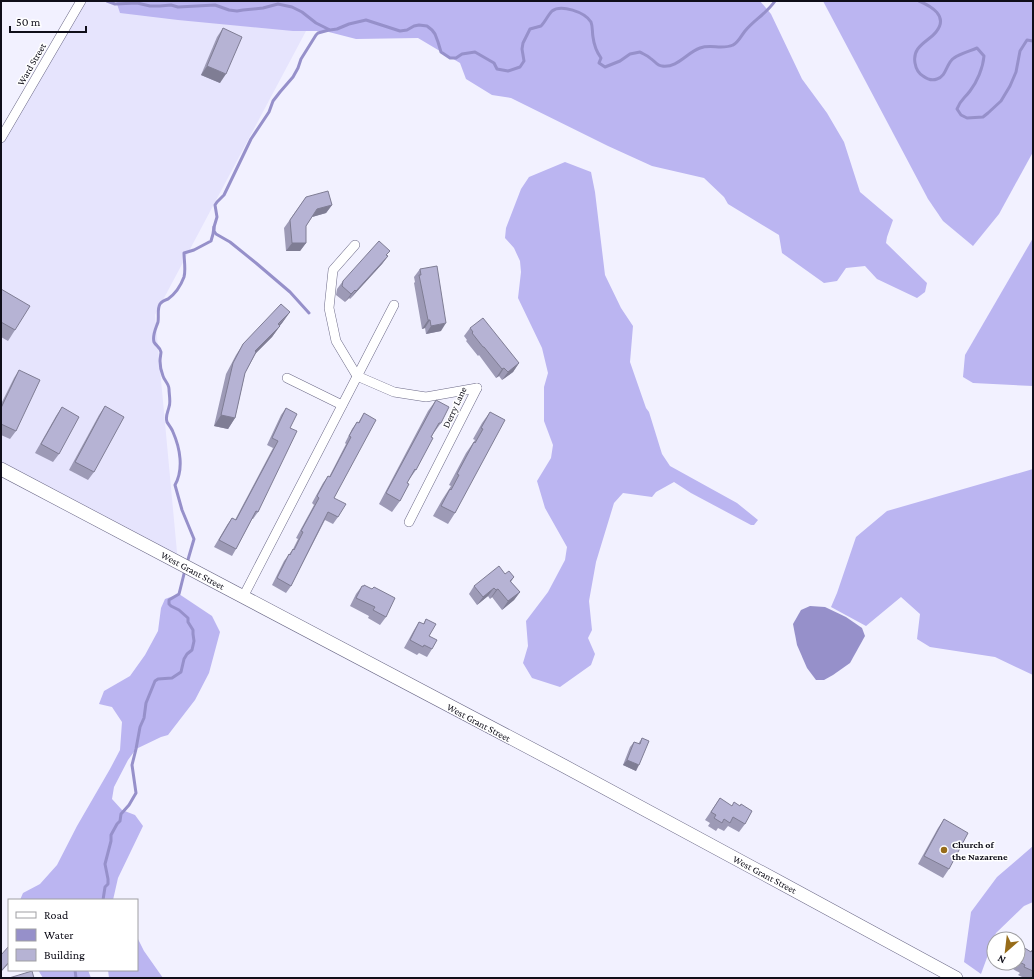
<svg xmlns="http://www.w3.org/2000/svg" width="1034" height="979" font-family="'Crimson Pro',serif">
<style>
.built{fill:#e6e4fd}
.forest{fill:#bbb5f1}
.water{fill:#9690ca}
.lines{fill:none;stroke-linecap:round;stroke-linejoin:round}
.stream{stroke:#9690ca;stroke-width:3}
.street-casing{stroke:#6c6a88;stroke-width:10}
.secondary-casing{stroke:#6c6a88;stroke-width:14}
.street{stroke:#fff;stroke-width:9}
.secondary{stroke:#fff;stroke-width:13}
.wall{fill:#9d9ab6}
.shaded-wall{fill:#7f7d94}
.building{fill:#b6b3d4;stroke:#7f7d94}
.poi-dot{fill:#976c19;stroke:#fff;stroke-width:1.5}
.labels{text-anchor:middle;stroke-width:3;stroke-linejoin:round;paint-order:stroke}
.street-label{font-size:10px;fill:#0f0e19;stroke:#fff}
.poi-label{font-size:10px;font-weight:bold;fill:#0f0e19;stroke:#fff;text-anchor:start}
</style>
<rect width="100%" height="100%" fill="#f2f1ff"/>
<polygon class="built" points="81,1 322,1 155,315 178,563 1,469 1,138"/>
<g class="forest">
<polygon points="116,1 760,1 771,14 802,79 827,113 844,142 860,192 893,220 887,237 886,243 927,283 925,292 917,298 877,279 865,266 846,268 837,281 824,283 782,253 779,235 728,204 724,197 704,178 652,166 608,146 511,98 492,95 466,79 460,63 418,38 356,39 325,31 293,31 178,20 120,13"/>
<polygon points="823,1 1033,1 1033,152 999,214 973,246 943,221 928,199"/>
<polygon points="565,162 591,172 595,192 605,275 621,308 633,326 630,362 646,408 649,412 662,454 670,466 737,503 758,520 754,525 751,525 691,493 674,482 656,492 652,497 623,493 614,503 596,562 589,601 592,630 588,638 595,654 591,665 560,687 532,678 523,663 528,646 526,621 548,592 565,560 567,547 545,508 537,481 551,458 553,445 544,421 544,387 548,373 542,348 518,298 521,272 520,261 514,248 505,238 506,228 521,189 529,177"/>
<polygon points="1033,238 1033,386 973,383 963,377 965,355"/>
<polygon points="1033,469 1033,675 995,657 930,647 917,639 920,614 901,597 866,626 831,607 837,593 856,537 887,511"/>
<polygon points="179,594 212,616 220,632 209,673 195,700 168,735 161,737 136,749 128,760 114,787 112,799 122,810 135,815 143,826 118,878 113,900 20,900 23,893 40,884 57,865 77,826 110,769 120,750 122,722 112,707 99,704 104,691 130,676 145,655 158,631 161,608 165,599"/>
<polygon points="1033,846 1033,902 1024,906 996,933 981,974 964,962 971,912 997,877"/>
<polygon points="137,937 144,951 163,978 109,978 108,970 137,970"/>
<polygon points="38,970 88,970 91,978 43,978"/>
</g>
<polygon class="water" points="810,606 825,607 846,617 862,628 865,636 850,663 833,675 824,680 816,680 807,668 797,645 793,624 801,610"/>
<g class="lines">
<g class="stream">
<path d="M 107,1 L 115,4 L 137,3 L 150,6 L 160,6 L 171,5 L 178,7 L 215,5 L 229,10 L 237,11 L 243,10 L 263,8 L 278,4 L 292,7 L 302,12 L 316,23 L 330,30 L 337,29 L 349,24 L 366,20 L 400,31 L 407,30 L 414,26 L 419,25 L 427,26 L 432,30 L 435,34 L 438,42 L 441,52 L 450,58 L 456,58 L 462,54 L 475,52 L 494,63 L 497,69 L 508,71 L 520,67 L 524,61 L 522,49 L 523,43 L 530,29 L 541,26 C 545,22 548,15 552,11 C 561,4 585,12 591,22 C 593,27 592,32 593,37 C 594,45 596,51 601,58 L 599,63 L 605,67 L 620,61 L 630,54 L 640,52 C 643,54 647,55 650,58 C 654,60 657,66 662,66 C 678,68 686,53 700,48 C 711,44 722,50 733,45 C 738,43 741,36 745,31 C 754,20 767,13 775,1"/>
<path d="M 919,1 C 931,6 949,16 936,32 C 928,42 912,46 915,63 C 916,69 918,73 923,76 C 927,79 932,81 937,79 C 947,76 946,63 954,58 C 959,54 970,51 977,48 L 984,56 C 983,68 977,82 970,91 C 964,99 960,100 957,109 L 961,115 L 967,118 L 983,117 L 988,113 L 1001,101 L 1010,86 L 1016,72 L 1020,51 L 1027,40 L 1033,41"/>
<polyline points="309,313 290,292 256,263 230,242 216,234 214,231 214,227 217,217 215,205 217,202 224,195 251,139 269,112 273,101 280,92 293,77 298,68 301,59 316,35 318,33 329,30"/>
<path d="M 187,563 L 194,539 L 182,510 L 175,485 C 184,469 180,448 173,432 C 172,429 168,424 167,422 C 165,416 168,412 169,407 C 171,403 169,394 169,389 C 169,384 164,380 163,376 C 161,371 160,365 160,361 C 160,358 161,354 161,352 C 160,347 156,346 154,342 C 152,335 156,328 158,322 C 159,316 157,309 160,304 C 162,301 165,300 168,299 C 175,294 181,285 184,277 C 186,270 184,260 184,253 L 194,250 L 211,241 L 213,234 L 214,227"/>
<polyline points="103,900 105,887 108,884 108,879 105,864 111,841 111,835 117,824 120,821 121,814 129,805 136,793 132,765 136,749 140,727 144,718 146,703 155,681 158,679 172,678 181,672 184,659 187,654 192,650 194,641 193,634 193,630 188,622 188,618 179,610 171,606 169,604 169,600 179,594 185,570"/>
<polyline points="75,970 76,978"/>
</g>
<g class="street-casing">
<g id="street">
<polyline points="1,138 81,1"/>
<polyline points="355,245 333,270 329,308 336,341 357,376 394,392 426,397 477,388"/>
<polyline points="287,378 342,405"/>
<polyline points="409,522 477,388"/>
<polyline points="243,597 394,305"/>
</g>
</g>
<g class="secondary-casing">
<polyline id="secondary" points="1,469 564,766 781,883 956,978"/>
</g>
<use href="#street" class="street"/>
<use href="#secondary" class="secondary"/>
</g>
<g class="wall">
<polygon points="223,28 220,83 201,75 217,37"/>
<polygon points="306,197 332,205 326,213 312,217 306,226 306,243 300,251 286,251 284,228"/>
<polygon points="387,255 388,256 382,264 350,299 349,298 345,302 336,295 337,289 343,281"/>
<polygon points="420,269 441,331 426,334 425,328 422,329 414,283 415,282 414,277"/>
<polygon points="1,289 15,330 8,341 1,337"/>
<polygon points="290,312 272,337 256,353 245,373 235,418 228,429 214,426 226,374 236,355 243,344"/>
<polygon points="470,328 519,363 513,372 502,380 499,376 496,378 479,355 478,356 466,341 467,340 464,336"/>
<polygon points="19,370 16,431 10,439 1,435 1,404 14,378"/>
<polygon points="436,400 441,423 433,434 416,470 408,481 400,501 392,512 379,504 428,411"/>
<polygon points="105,406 94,472 88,480 69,470 99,415"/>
<polygon points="62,407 59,454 53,462 35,453 56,416"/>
<polygon points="286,408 290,428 258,512 253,519 252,519 236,549 232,556 214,547 227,525 232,518 235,520 273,448 267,445 281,415"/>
<polygon points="490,412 455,513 448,524 433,516 442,500 451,486 449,485 466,453 475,440 473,439 482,423"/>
<polygon points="364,413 334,498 338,517 333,524 325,520 291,586 286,593 272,585 284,561 293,549 298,539 296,538 314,505 312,503 323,483 328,476 329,477 346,444 345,443 352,429 357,422 358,423"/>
<polygon points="505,574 514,577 511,582 520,592 514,600 502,610 492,597 490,599 488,596 477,605 469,594 474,586"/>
<polygon points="362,586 386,617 380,625 368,618 369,616 350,606 356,594"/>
<polygon points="426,619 432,649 427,657 419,653 417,655 404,648 414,630 419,622 423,624"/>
<polygon points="642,738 636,771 623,765 630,747 634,742 638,744"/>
<polygon points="720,798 745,824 739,832 728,826 724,831 718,828 716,831 708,826 710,823 705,820"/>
<polygon points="944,819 949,869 943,878 918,864 938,828"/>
<polygon points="1023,947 1031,952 1033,948 1033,978 1024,978 1018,975 1020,973 1011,968 1013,963 1018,963 1018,955"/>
</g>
<g class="shaded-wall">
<polygon points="207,66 226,74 220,83 201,75"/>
<polygon points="332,205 326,213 312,217 317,209"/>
<polygon points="292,243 306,243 300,251 286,251"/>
<polygon points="388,256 382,264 350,299 356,291"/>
<polygon points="355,290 349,298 345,302 351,294"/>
<polygon points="290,312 282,323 271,335 280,326 272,337 247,362 255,351"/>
<polygon points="428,320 430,320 425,328 422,329"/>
<polygon points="446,323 441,331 426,334 431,326"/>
<polygon points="519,363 513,372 502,380 508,372"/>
<polygon points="504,368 499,376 496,378 502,369"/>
<polygon points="221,415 235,418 228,429 214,426"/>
<polygon points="494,588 488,596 477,605 483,597"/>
<polygon points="498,589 492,597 490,599 496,590"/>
<polygon points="520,592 514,600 502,610 508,601"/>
<polygon points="627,760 639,765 636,771 623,765"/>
<polygon points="9,962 9,963 1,972 1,971"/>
</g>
<g class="building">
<polygon points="223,28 242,37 226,74 207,66"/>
<polygon points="328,191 332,205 317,209 306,226 306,243 292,243 290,220 306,197"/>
<polygon points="379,241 390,251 386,255 388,256 356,291 355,290 351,294 342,286 343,281"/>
<polygon points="437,266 446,323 431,326 430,320 428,320 419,275 421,275 420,269"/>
<polygon points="1,289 30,306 15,330 1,322"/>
<polygon points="281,304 290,312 278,324 280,326 255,351 256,352 245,373 235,418 221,415 233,363 243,344"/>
<polygon points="483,318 519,363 508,372 504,368 502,369 484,347 483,347 472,333 473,332 470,328"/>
<polygon points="19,370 40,380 16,431 1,424 1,408"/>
<polygon points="436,400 449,407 441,423 439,423 431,437 433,438 416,470 415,469 407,483 409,484 400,501 386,493"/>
<polygon points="105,406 124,417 94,472 75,462"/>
<polygon points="62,407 79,417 59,454 41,444"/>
<polygon points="286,408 297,414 290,428 297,431 258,512 256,511 236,549 219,540 232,518 236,520 278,441 272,438"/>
<polygon points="490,412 505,420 455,513 441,506 450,489 451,490 459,475 457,474 474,442 475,443 483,429 481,428"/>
<polygon points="364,413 376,420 334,498 346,504 338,517 328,512 291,586 277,578 289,554 290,555 293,549 294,550 303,532 301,531 319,498 317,496 328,476 330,477 351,437 349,436 357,422 359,423"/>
<polygon points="499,566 505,574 509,571 514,577 510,581 520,592 508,601 498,589 496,590 494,588 483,597 474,586"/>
<polygon points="364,585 372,589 374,587 395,598 386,617 373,610 375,607 356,598 362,586 364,586"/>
<polygon points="426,619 436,624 429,636 437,640 432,649 424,645 423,647 410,640 419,622 424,624"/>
<polygon points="642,738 649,741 639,765 627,760 634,742 640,744"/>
<polygon points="720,798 732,806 734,802 740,806 741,804 752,811 745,824 733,817 730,823 724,819 722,823 714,818 716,815 711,812"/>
<polygon points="944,819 968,833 949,869 924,856"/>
<polygon points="9,946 9,962 1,971 1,955"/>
<polygon points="1023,947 1031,952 1033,949 1033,971 1024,967 1025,965 1018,961 1018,957"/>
<polygon points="32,971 34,978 9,978"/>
</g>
<circle class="poi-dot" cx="944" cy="850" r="4"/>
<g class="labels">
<g class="street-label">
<text transform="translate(31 64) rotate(-60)" y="4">Ward Street</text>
<text transform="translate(454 407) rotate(-65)" y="4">Derry Lane</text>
<text transform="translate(193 570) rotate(28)" y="4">West Grant Street</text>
<text transform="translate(479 722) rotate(28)" y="4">West Grant Street</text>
<text transform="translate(765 874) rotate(28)" y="4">West Grant Street</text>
</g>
<g class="poi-label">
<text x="952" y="848">Church of<tspan x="952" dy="12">the Nazarene</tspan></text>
</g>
</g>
<rect width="1034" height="979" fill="none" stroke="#0f0e19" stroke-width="4"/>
<rect x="8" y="899" width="130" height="72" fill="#ffffff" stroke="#9f9fa3"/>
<rect x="16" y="912" width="20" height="6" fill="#ffffff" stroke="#9f9fa3"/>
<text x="44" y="919" font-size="12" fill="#0f0e19">Road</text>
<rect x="16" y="929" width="20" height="12" fill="#9690ca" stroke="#9f9fa3"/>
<text x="44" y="939" font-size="12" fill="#0f0e19">Water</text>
<rect x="16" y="949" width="20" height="12" fill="#b6b3d4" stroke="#9f9fa3"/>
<text x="44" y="959" font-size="12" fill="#0f0e19">Building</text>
<g transform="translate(1006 951) rotate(208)"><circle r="19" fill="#ffffff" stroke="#9f9fa3"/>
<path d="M0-3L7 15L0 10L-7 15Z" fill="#976c19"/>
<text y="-6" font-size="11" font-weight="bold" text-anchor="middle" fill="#0f0e19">N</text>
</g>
<path d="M10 26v6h76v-6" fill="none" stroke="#0f0e19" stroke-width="2"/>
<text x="16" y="26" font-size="12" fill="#0f0e19" stroke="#ffffff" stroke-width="3" paint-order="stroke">50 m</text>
</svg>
